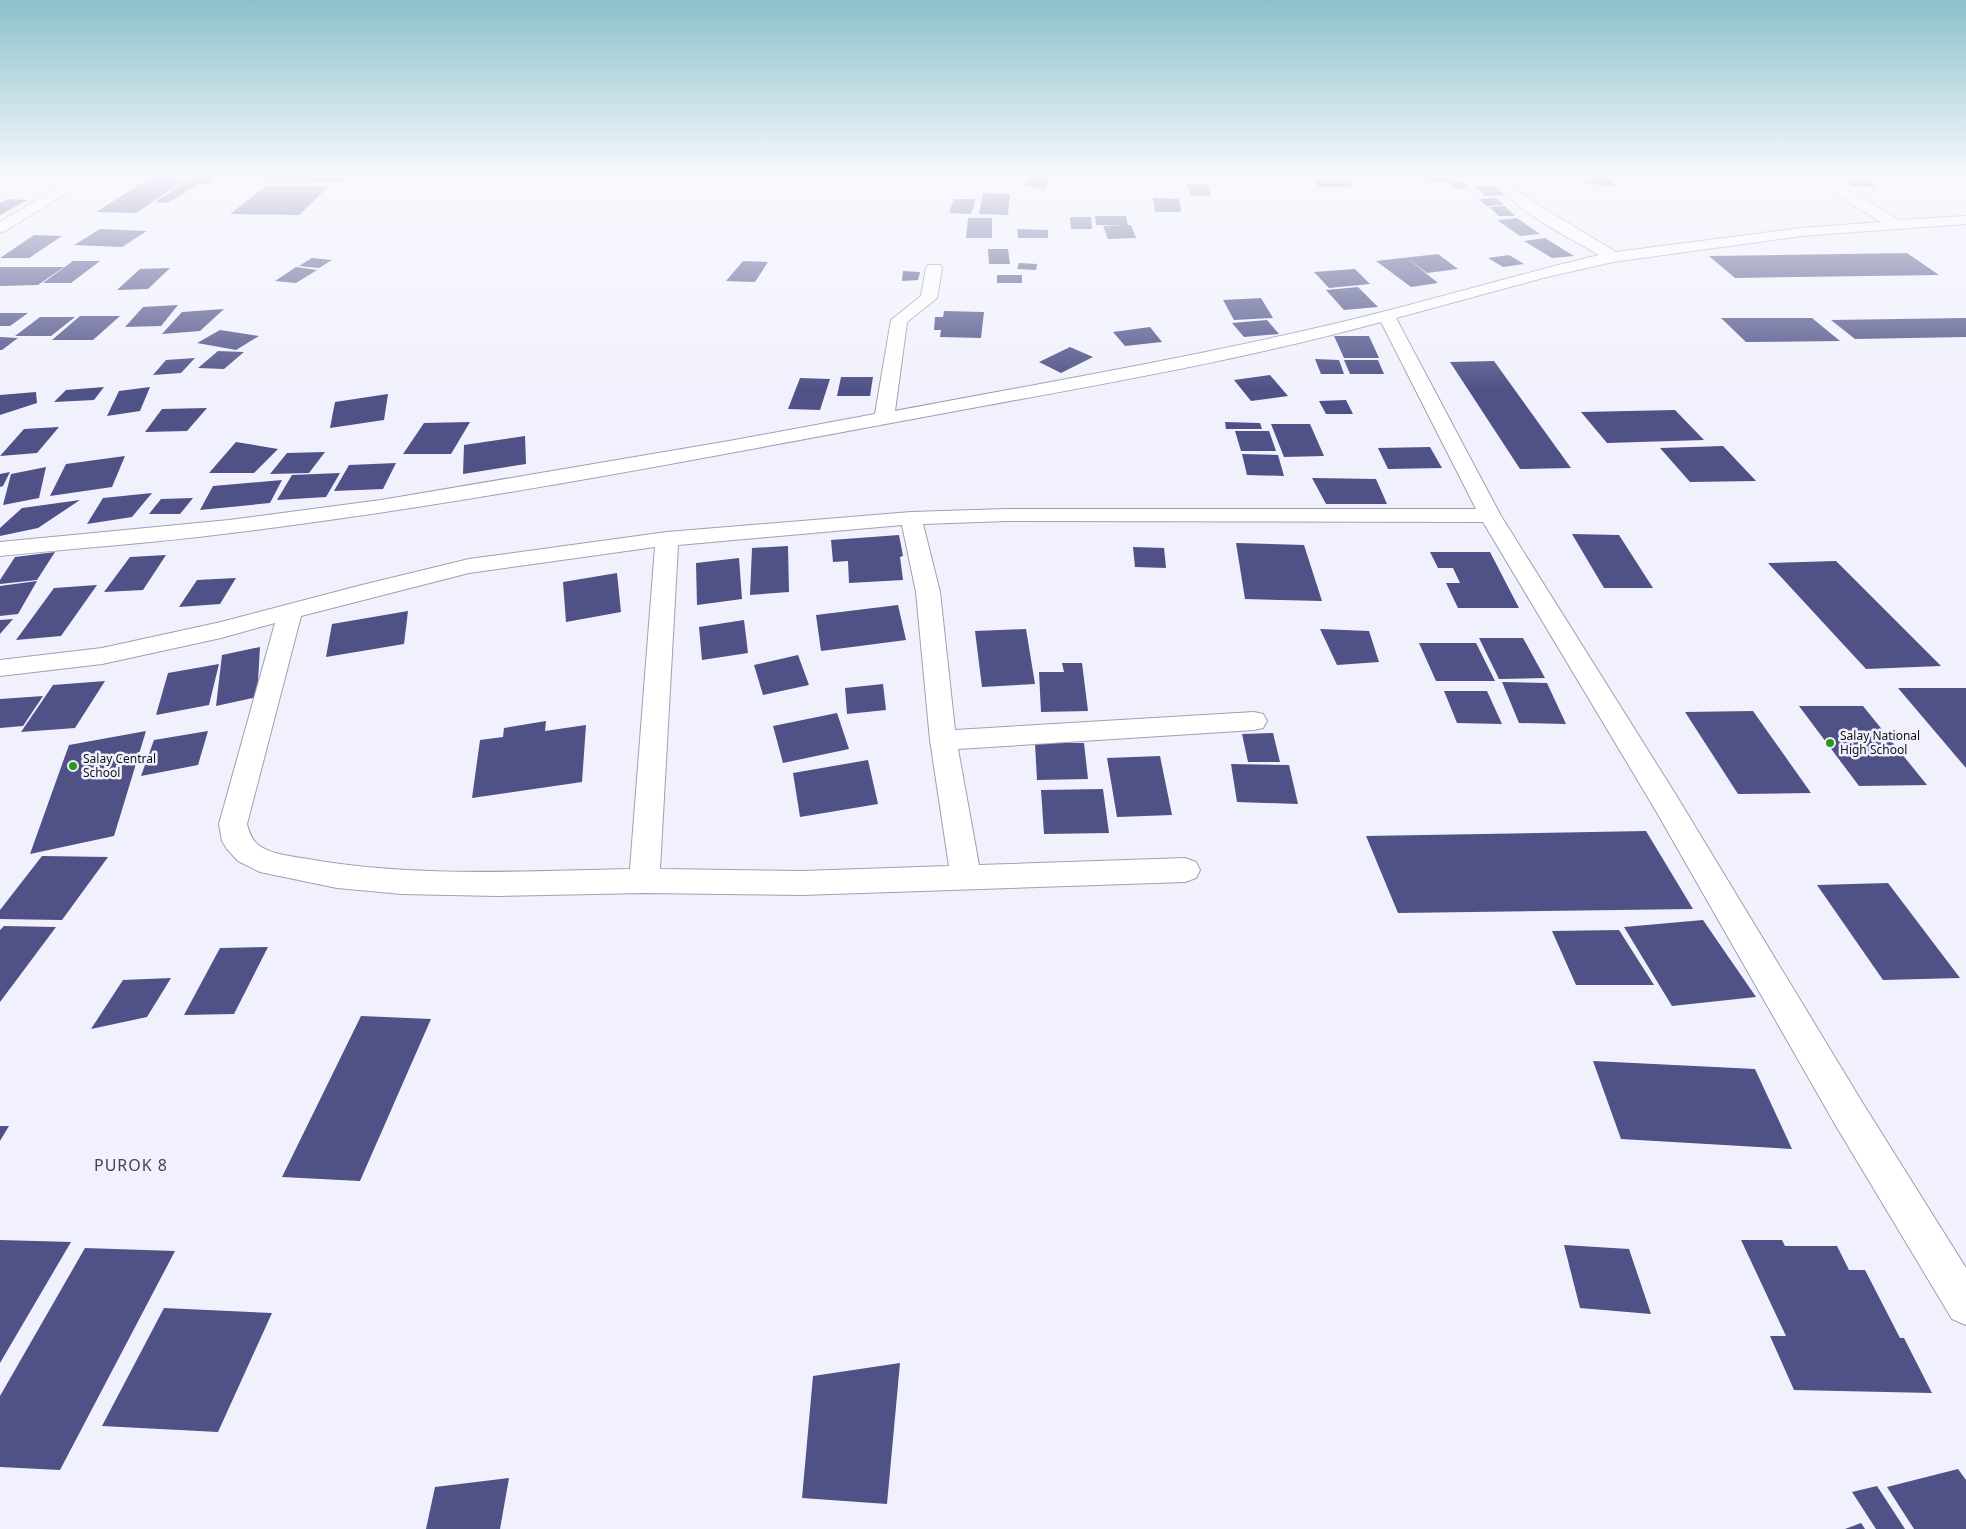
<svg xmlns="http://www.w3.org/2000/svg" width="1966" height="1529" font-family="'Noto Sans',sans-serif">
<style>
.building{fill:#4f5187}
.lines{fill:none;stroke-linecap:round;stroke-linejoin:round}
.street-casing{stroke:#9fa0b1;stroke-width:2}
.highway-casing{stroke:#9fa0b1;stroke-width:2}
.street{fill:#fff;fill-rule:evenodd}
.highway{fill:#fff;fill-rule:evenodd}
.poi-dot{fill:#2f961d;stroke:#f0f1fc;stroke-width:2}
.labels{text-anchor:middle;stroke-width:5;stroke-linejoin:round;paint-order:stroke}
.poi-label{font-size:12px;fill:#111117;stroke:#f0f1fc;text-anchor:start}
.near-neighbourhood-label{font-size:16px;letter-spacing:1px;fill:#414250;stroke:#f0f1fc}
</style>
<rect width="100%" height="100%" fill="#f0f1fc"/>
<g class="building">
<polygon points="153,176 191,176 136,213 96,212"/>
<polygon points="195,176 222,176 211,184 198,184 168,203 155,202"/>
<polygon points="225,176 351,176 340,182 222,178"/>
<polygon points="1029,176 1052,176 1045,188 1023,186"/>
<polygon points="1423,176 1449,176 1453,181 1427,181"/>
<polygon points="1581,176 1607,176 1615,186 1587,184"/>
<polygon points="1844,179 1868,180 1876,187 1852,186"/>
<polygon points="1315,180 1349,181 1353,187 1319,187"/>
<polygon points="1461,181 1469,188 1455,189 1447,182"/>
<polygon points="1187,184 1207,184 1211,196 1191,196"/>
<polygon points="266,186 328,187 299,215 230,214"/>
<polygon points="1494,186 1504,195 1485,196 1475,187"/>
<polygon points="983,193 1010,194 1008,215 979,214"/>
<polygon points="1153,198 1179,199 1181,212 1155,212"/>
<polygon points="1496,198 1504,205 1486,206 1479,199"/>
<polygon points="8,199 28,200 0,215 0,203"/>
<polygon points="954,199 976,199 971,214 949,213"/>
<polygon points="1505,206 1515,216 1499,216 1489,207"/>
<polygon points="1095,216 1126,216 1128,225 1131,225 1136,238 1108,239 1103,226 1125,225 1096,225"/>
<polygon points="1070,217 1091,217 1092,229 1071,229"/>
<polygon points="968,218 992,218 992,238 966,238"/>
<polygon points="1517,218 1540,234 1520,236 1497,220"/>
<polygon points="100,229 147,231 122,247 74,245"/>
<polygon points="1017,229 1048,230 1048,238 1018,238"/>
<polygon points="34,235 62,236 29,258 0,258"/>
<polygon points="1545,238 1574,256 1552,258 1524,241"/>
<polygon points="988,249 1008,249 1010,264 989,264"/>
<polygon points="1907,253 1939,275 1735,278 1709,256"/>
<polygon points="1438,254 1458,269 1427,273 1407,258 1438,283 1411,287 1376,261"/>
<polygon points="1509,255 1524,264 1503,267 1488,258"/>
<polygon points="312,258 332,260 319,268 299,266"/>
<polygon points="73,261 100,261 71,283 43,283"/>
<polygon points="743,261 768,262 755,282 726,281"/>
<polygon points="1019,263 1037,264 1036,270 1017,269"/>
<polygon points="0,267 64,267 38,285 0,286"/>
<polygon points="296,267 317,270 296,283 275,281"/>
<polygon points="170,268 148,289 117,290 140,269"/>
<polygon points="1355,269 1370,284 1329,288 1314,272"/>
<polygon points="903,271 920,272 918,280 902,281"/>
<rect x="997" y="275" width="25" height="8"/>
<polygon points="1358,287 1378,307 1344,310 1326,290"/>
<polygon points="1261,298 1273,318 1234,320 1223,300"/>
<polygon points="178,305 161,326 125,327 143,307"/>
<polygon points="224,309 200,331 162,334 182,312"/>
<polygon points="944,311 984,312 981,338 940,337 941,330 934,330 935,317 943,317"/>
<polygon points="0,313 28,313 10,326 0,326"/>
<polygon points="80,316 120,316 93,340 52,340"/>
<polygon points="40,317 75,317 51,336 15,336"/>
<polygon points="1721,318 1812,318 1840,341 1746,342"/>
<polygon points="1966,318 1966,337 1855,339 1831,320"/>
<polygon points="1267,320 1279,334 1244,337 1232,323"/>
<polygon points="1150,327 1162,342 1125,346 1113,332"/>
<polygon points="220,330 259,336 236,350 197,343"/>
<polygon points="1334,336 1369,336 1379,358 1344,358"/>
<polygon points="0,337 18,338 2,350 0,350"/>
<polygon points="1070,347 1093,357 1061,373 1039,362"/>
<polygon points="218,351 244,352 224,369 198,368"/>
<polygon points="195,358 181,373 153,375 166,360"/>
<polygon points="1315,359 1339,360 1344,374 1321,374"/>
<polygon points="1344,360 1378,360 1384,374 1350,374"/>
<polygon points="1494,361 1571,468 1520,469 1450,362"/>
<polygon points="1270,375 1288,396 1251,401 1234,380"/>
<polygon points="841,377 873,377 870,396 837,396"/>
<polygon points="800,378 830,379 820,410 788,409"/>
<polygon points="104,387 94,400 54,402 66,390"/>
<polygon points="150,387 140,411 107,416 119,391"/>
<polygon points="36,392 37,403 0,415 0,395"/>
<polygon points="388,394 384,420 330,428 335,402"/>
<polygon points="1346,400 1353,414 1326,414 1319,401"/>
<polygon points="207,408 187,431 145,432 162,409"/>
<polygon points="1675,410 1704,440 1607,443 1581,412"/>
<polygon points="470,422 451,454 403,454 424,423"/>
<polygon points="1225,422 1260,423 1262,429 1226,429"/>
<polygon points="1271,424 1310,424 1324,456 1284,457"/>
<polygon points="59,427 37,453 0,456 24,429"/>
<polygon points="1235,431 1269,431 1276,451 1241,451"/>
<polygon points="525,436 526,464 463,474 464,445"/>
<polygon points="236,442 278,449 254,473 209,473"/>
<polygon points="1723,446 1756,481 1690,482 1660,448"/>
<polygon points="1430,447 1442,468 1388,469 1378,448"/>
<polygon points="325,452 309,473 270,474 287,453"/>
<polygon points="1242,454 1278,455 1284,476 1247,475"/>
<polygon points="125,456 112,487 50,496 66,464"/>
<polygon points="396,463 383,489 334,491 349,465"/>
<polygon points="46,467 39,498 3,505 11,474"/>
<polygon points="10,472 3,486 0,487 0,474"/>
<polygon points="340,473 326,497 277,500 292,475"/>
<polygon points="1312,478 1376,479 1387,504 1326,504"/>
<polygon points="282,480 270,503 200,510 213,486"/>
<polygon points="152,493 132,517 87,524 103,498"/>
<polygon points="193,498 180,514 149,514 161,499"/>
<polygon points="80,500 38,528 0,536 0,528 22,508"/>
<polygon points="1572,534 1619,535 1653,588 1604,588"/>
<polygon points="899,535 903,556 900,557 903,580 849,583 848,561 833,562 831,540"/>
<polygon points="1236,543 1304,545 1322,601 1245,599"/>
<polygon points="788,546 789,592 750,595 752,548"/>
<polygon points="1133,547 1164,548 1166,568 1135,567"/>
<polygon points="55,552 37,580 0,584 0,580 15,557"/>
<polygon points="1430,552 1490,552 1519,608 1458,608 1446,583 1460,583 1453,568 1438,568"/>
<polygon points="166,555 143,590 104,592 130,557"/>
<polygon points="739,558 742,599 697,605 696,563"/>
<polygon points="1836,561 1941,666 1866,669 1768,563"/>
<polygon points="617,573 621,612 566,622 563,582"/>
<polygon points="236,578 220,604 179,607 197,580"/>
<polygon points="37,581 18,614 0,616 0,586"/>
<polygon points="97,585 61,636 16,640 54,588"/>
<polygon points="898,605 906,640 821,651 816,615"/>
<polygon points="408,611 404,644 326,657 332,624"/>
<polygon points="13,619 0,634 0,620"/>
<polygon points="744,620 748,653 702,660 699,627"/>
<polygon points="1026,629 1035,684 982,687 975,631"/>
<polygon points="1320,629 1369,631 1379,662 1337,665"/>
<polygon points="1479,638 1523,638 1545,678 1499,679"/>
<polygon points="1419,643 1476,643 1495,681 1436,681"/>
<polygon points="260,647 257,697 216,706 222,655"/>
<polygon points="798,655 809,685 763,695 754,665"/>
<polygon points="1062,663 1082,663 1088,711 1041,712 1039,672 1064,672"/>
<polygon points="219,664 209,705 156,715 168,673"/>
<polygon points="105,681 75,728 21,732 53,685"/>
<polygon points="1502,682 1547,683 1566,724 1519,723"/>
<polygon points="883,684 886,710 847,714 845,688"/>
<polygon points="1898,688 1966,688 1966,768"/>
<polygon points="1444,691 1487,691 1502,724 1457,723"/>
<polygon points="43,696 23,726 0,728 0,699"/>
<polygon points="1799,706 1863,706 1927,785 1859,786"/>
<polygon points="1753,711 1811,793 1738,794 1685,712"/>
<polygon points="837,713 849,749 783,763 773,726"/>
<polygon points="546,721 545,731 586,725 582,782 472,798 480,740 503,737 504,728"/>
<polygon points="146,731 114,836 30,854 69,745"/>
<polygon points="208,731 198,765 141,776 154,740"/>
<polygon points="1273,733 1280,762 1248,762 1242,734"/>
<polygon points="1035,743 1084,743 1088,779 1037,780"/>
<polygon points="1160,756 1172,815 1117,817 1107,758"/>
<polygon points="868,760 878,804 800,817 793,773"/>
<polygon points="1231,764 1289,765 1298,804 1237,802"/>
<polygon points="1103,789 1109,833 1044,834 1041,790"/>
<polygon points="1646,831 1693,909 1398,913 1366,836"/>
<polygon points="42,856 108,857 62,920 0,919 0,910"/>
<polygon points="1888,883 1960,978 1883,980 1817,885"/>
<polygon points="1703,920 1756,997 1672,1006 1624,927"/>
<polygon points="4,926 56,927 0,1002 0,930"/>
<polygon points="1619,930 1654,985 1576,985 1552,931"/>
<polygon points="268,947 234,1014 184,1015 220,948"/>
<polygon points="171,978 147,1017 91,1029 123,980"/>
<polygon points="361,1016 431,1019 360,1181 282,1177"/>
<polygon points="1593,1061 1755,1069 1792,1149 1621,1139"/>
<polygon points="0,1126 9,1126 0,1141"/>
<polygon points="0,1240 71,1242 0,1363"/>
<polygon points="1741,1240 1782,1240 1785,1246 1837,1246 1849,1270 1865,1270 1900,1338 1904,1338 1932,1393 1794,1390 1770,1336 1786,1336"/>
<polygon points="1564,1245 1629,1249 1651,1314 1580,1308"/>
<polygon points="85,1248 175,1251 60,1470 0,1467 0,1396"/>
<polygon points="164,1308 272,1313 218,1432 102,1426"/>
<polygon points="900,1363 887,1504 802,1498 813,1376"/>
<polygon points="1958,1469 1966,1480 1966,1529 1914,1529 1887,1487"/>
<polygon points="509,1478 500,1529 426,1529 435,1487"/>
<polygon points="1877,1486 1905,1529 1876,1529 1852,1492"/>
<polygon points="1861,1523 1865,1529 1845,1529"/>
</g>
<g class="lines">
<g class="street-casing">
<path id="street" d="M 1491,176 L 1505,176 L 1519,192 L 1535,203 L 1616,252 L 1801,228 L 1881,222 L 1811,179 L 1809,176 L 1825,176 L 1899,220 L 1966,216 L 1966,224 L 1801,236 L 1613,262 L 1547,277 L 1396,318 L 1501,516 L 1676,795 L 1862,1102 L 1966,1268 L 1966,1325 L 1952,1319 L 1836,1126 L 1656,811 L 1483,522 L 1007,521 L 923,524 L 940,592 L 955,730 L 1254,712 L 1263,714 L 1267,721 L 1263,728 L 1254,730 L 958,749 L 979,865 L 1185,858 L 1196,862 L 1200,870 L 1196,878 L 1185,882 L 802,895 L 644,893 L 497,896 L 402,894 L 337,888 L 260,872 L 238,861 L 227,849 L 222,841 L 219,824 L 275,623 L 221,638 L 102,664 L 0,676 L 0,660 L 102,648 L 221,622 L 362,585 L 469,559 L 667,532 L 911,512 L 1007,509 L 1476,509 L 1381,322 C 1220,366 1054,392 891,423 C 672,464 452,506 231,533 C 155,543 77,548 0,556 L 0,542 L 229,520 L 381,500 L 729,441 L 875,414 L 891,320 L 921,296 L 926,268 L 928,265 L 940,265 L 942,268 L 937,298 L 907,322 L 895,411 C 1038,384 1183,359 1325,326 C 1417,305 1507,277 1599,255 C 1565,235 1512,210 1491,176 ZM 902,525 L 916,592 L 930,740 L 949,866 L 802,871 L 660,869 L 678,545 ZM 655,547 L 630,869 C 523,871 414,878 308,859 C 291,856 271,855 257,844 C 251,838 249,832 247,824 L 301,616 L 469,573 Z"/>
</g>
<g class="highway-casing">
<polygon id="highway" points="79,176 95,176 5,231 0,232 0,222"/>
</g>
<use href="#street" class="street"/>
<use href="#highway" class="highway"/>
</g>
<linearGradient id="sky" x2="0" y2="1"><stop stop-color="#8dc0ca"/><stop offset="0.45" stop-color="#f8f9fe"/><stop offset="1" stop-color="#f8f9fe" stop-opacity="0"/></linearGradient>
<rect width="1966" height="390" fill="url(#sky)"/>
<g class="poi-dot">
<circle cx="1830" cy="743" r="5"/>
<circle cx="73" cy="766" r="5"/>
</g>
<g class="labels">
<g class="poi-label">
<text x="1840" y="740">Salay National<tspan x="1840" dy="14">High School</tspan></text>
<text x="83" y="763">Salay Central<tspan x="83" dy="14">School</tspan></text>
</g>
<g class="near-neighbourhood-label">
<text x="131" y="1171">PUROK 8</text>
</g>
</g>
</svg>
